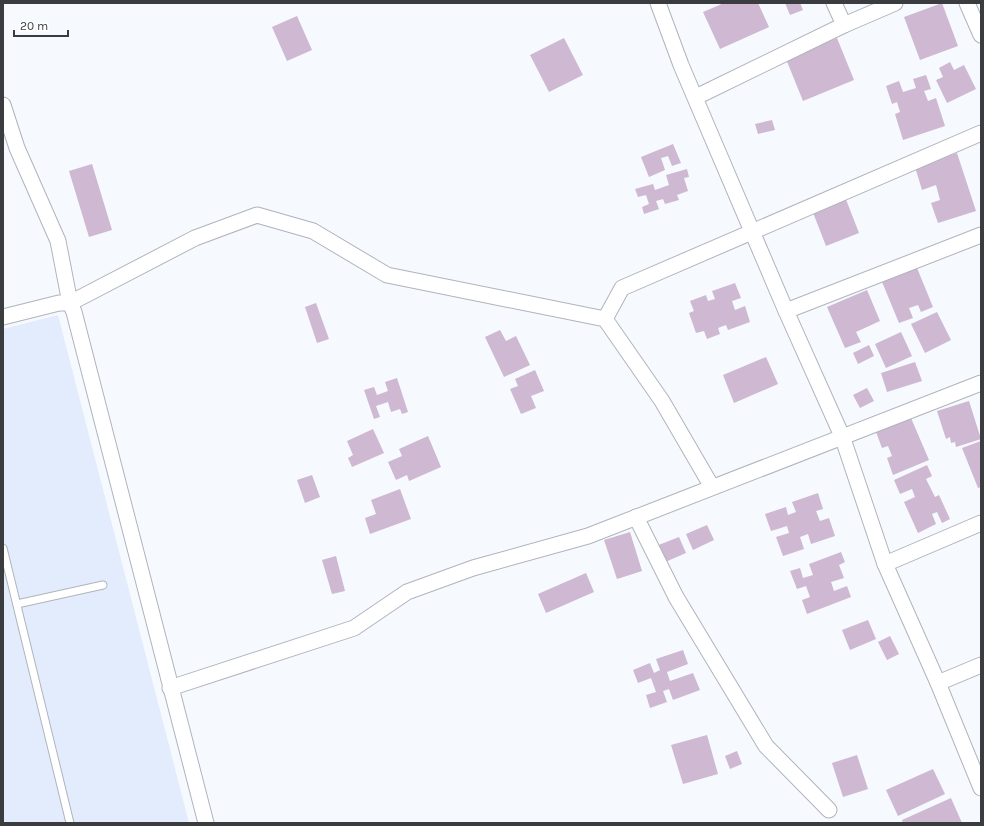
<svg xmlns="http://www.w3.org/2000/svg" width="984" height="826" font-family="Karla,sans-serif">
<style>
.built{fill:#e3ecfc}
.building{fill:#ceb8d2}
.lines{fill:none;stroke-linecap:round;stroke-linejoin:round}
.lane-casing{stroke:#afb4bc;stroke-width:9}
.street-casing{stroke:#afb4bc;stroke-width:17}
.lane{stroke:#fff;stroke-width:7}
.street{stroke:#fff;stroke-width:15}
</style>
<rect width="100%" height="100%" fill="#f6f9fe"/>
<polygon class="built" points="58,315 189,823 3,823 3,329"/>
<g class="building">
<polygon points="724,3 758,3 769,27 720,49 703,12"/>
<polygon points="785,3 800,3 803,10 790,15"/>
<polygon points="942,3 958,46 920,60 904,17"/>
<polygon points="297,16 312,50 287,61 272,27"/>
<polygon points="564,38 583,75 549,92 530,55"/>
<polygon points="837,38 854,80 803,101 786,59"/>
<polygon points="950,62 954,70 964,65 976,89 947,103 936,80 943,77 939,68"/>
<polygon points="926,75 931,89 924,91 928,101 936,98 945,126 903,140 895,114 900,112 897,102 892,104 886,86 899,81 903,92 916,88 913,79"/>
<polygon points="772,120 775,130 758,134 755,124"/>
<polygon points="673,144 681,163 672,166 668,156 661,158 665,170 649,177 641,157"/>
<polygon points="957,153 976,211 938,223 931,203 940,200 936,185 922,190 915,167"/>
<polygon points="92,164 112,230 89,237 69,171"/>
<polygon points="687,169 689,177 684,178 688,191 677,195 679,200 665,204 663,199 656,201 659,209 644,214 642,207 649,204 646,195 638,197 635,189 653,184 655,190 669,185 666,175"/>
<polygon points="845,197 859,233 826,246 812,210"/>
<polygon points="915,263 933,307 921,312 918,305 909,308 913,318 899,323 880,277"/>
<polygon points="735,283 741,298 732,301 735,310 745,306 750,322 728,330 726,325 718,328 720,334 707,339 704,331 696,333 689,313 694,311 690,301 706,295 708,301 715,299 712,291"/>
<polygon points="867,290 880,321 856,332 861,342 845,348 827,307"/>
<polygon points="316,303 329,339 317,343 305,307"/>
<polygon points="937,312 951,340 925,353 911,324"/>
<polygon points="500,330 506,341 516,336 530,365 504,377 485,337"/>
<polygon points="901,332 912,356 886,368 875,344"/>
<polygon points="869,345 874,356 858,364 853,353"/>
<polygon points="766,357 778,384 734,403 723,375"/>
<polygon points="915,362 922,381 887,392 881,373"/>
<polygon points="535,370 544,391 531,396 536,408 521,414 510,389 518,386 515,379"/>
<polygon points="397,378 408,412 402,414 400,409 391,412 388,402 376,406 380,417 374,419 364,390 374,387 377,395 388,391 385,382"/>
<polygon points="867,388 874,401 860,408 853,395"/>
<polygon points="969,401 981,439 956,447 955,442 951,443 950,437 946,439 937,411"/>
<polygon points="911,418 929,460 893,475 887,458 892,456 888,446 882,448 876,432"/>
<polygon points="373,429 384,453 352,467 348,458 353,455 347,441"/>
<polygon points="428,436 441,467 409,481 407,475 396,480 388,462 402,456 399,449"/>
<polygon points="981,441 981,487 978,488 962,448"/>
<polygon points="927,465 932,476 926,479 935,497 939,495 950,519 942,523 937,512 932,514 936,524 918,533 904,502 915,497 912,489 900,494 894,480"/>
<polygon points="312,475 320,497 305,503 297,480"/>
<polygon points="400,489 411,519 370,534 365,518 376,514 371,500"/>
<polygon points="818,493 823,509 816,511 820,521 829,518 835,536 811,544 808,534 800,537 804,549 783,556 776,537 789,533 787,526 771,531 765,514 786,507 788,515 796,512 792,502"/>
<polygon points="707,525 714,540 693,550 686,534"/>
<polygon points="630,532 642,571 617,579 604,540"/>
<polygon points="679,537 686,553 663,563 656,546"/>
<polygon points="841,552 845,562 839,565 844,578 831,582 834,591 847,586 851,597 807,614 802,600 810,597 806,586 797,589 790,571 800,568 803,578 813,575 809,564"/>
<polygon points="336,556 345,591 332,594 322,560"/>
<polygon points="586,573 594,592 546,613 538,594"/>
<polygon points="868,620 876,639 850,650 842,630"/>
<polygon points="890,636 899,654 887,660 878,642"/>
<polygon points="683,650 688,664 667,672 670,681 693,673 700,690 673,700 669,689 663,691 667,702 650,708 646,695 656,692 651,678 638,683 633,670 650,663 654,673 660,670 656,659"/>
<polygon points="707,735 718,774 683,784 671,745"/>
<polygon points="737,751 742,764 730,769 725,756"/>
<polygon points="857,755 868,789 843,797 832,763"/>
<polygon points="933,769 945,794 898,816 886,790"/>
<polygon points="951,798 962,823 903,823 902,820"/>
</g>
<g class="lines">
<g class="lane-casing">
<g id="lane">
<polyline points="3,548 70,823"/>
<polyline points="17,604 103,585"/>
</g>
</g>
<g class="street-casing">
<g id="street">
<polyline points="658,3 681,65 786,311 842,436 885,564 938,683 981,788"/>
<polyline points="834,3 844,25"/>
<polyline points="967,3 981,35"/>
<polyline points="696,97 844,25 895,3"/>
<polyline points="3,105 17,148 58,241 70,303 195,238 257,215 313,231 387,275 605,319 662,401 712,487"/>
<polyline points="786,311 981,235"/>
<polyline points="3,317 59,303 70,303 74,312 206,823"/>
<polyline points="605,319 622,288 981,133"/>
<polyline points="636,517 676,597 766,746 829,810"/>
<polyline points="885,564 981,523"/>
<polyline points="938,683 981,665"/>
<polyline points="170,688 354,628 407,592 473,568 588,536 981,383"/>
</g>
</g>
<use href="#lane" class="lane"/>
<use href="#street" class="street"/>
</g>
<rect width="984" height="826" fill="none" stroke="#3a3c40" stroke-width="8"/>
<path d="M14 30v6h54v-6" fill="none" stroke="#3a3c40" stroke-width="2"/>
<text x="20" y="30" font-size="12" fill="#3a3c40" stroke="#ffffff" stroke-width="3" paint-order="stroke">20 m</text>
</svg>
